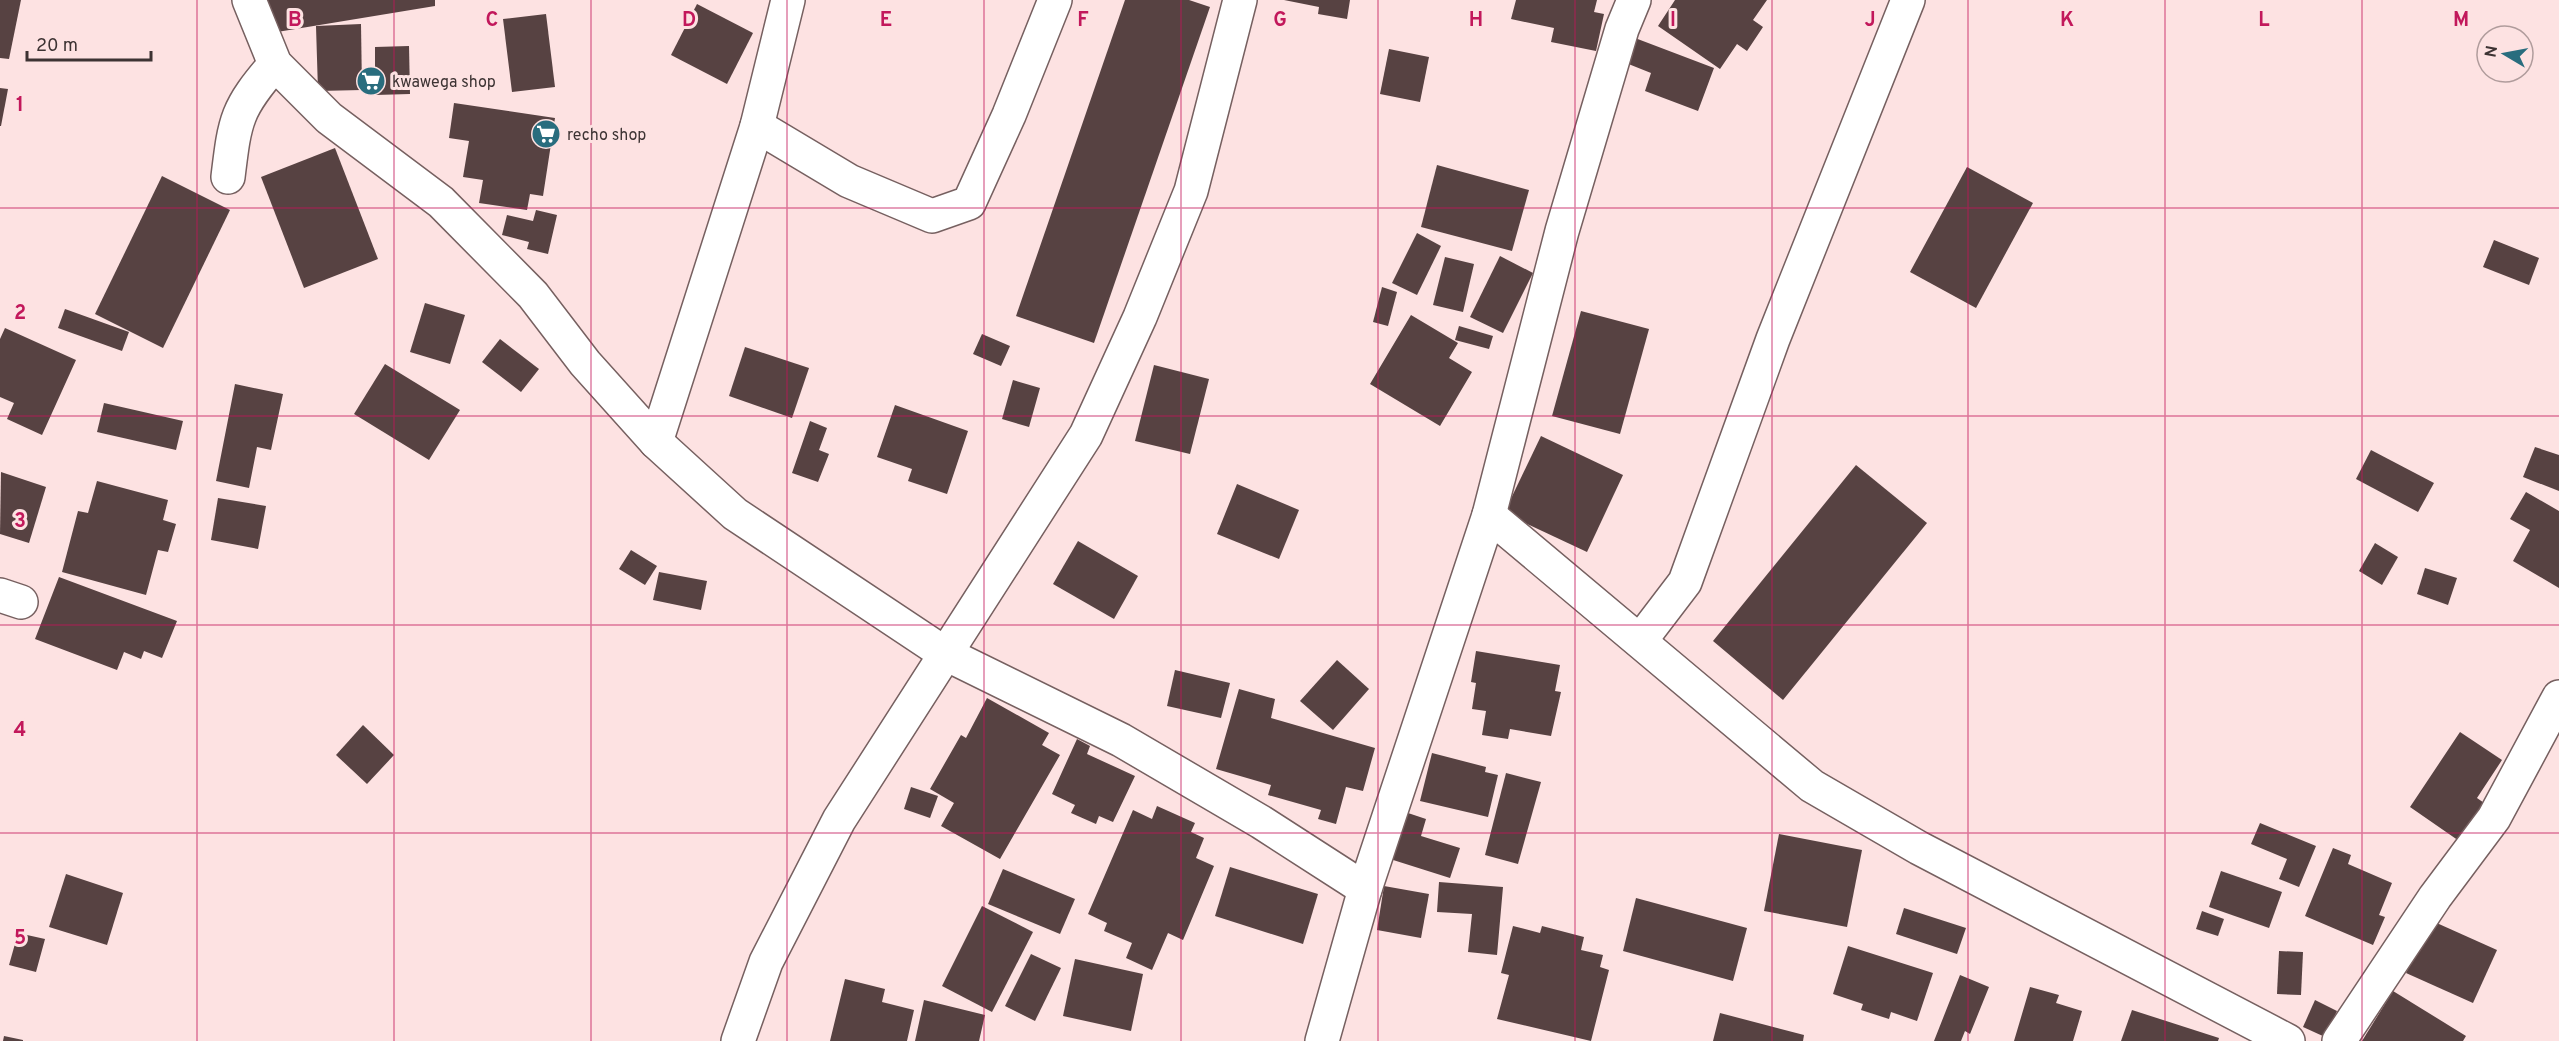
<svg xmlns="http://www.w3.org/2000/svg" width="2559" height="1041" font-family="Overpass,sans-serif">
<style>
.building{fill:#574242}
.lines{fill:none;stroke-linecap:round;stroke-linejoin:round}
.minor-casing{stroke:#766060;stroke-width:36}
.minor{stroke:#fff;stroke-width:33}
.grid{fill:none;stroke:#c2185b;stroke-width:1.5;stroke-opacity:0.55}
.labels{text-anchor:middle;stroke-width:6;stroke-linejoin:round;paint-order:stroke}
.poi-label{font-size:16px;fill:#3d3333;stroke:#fde2e2;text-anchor:start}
.grid-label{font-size:20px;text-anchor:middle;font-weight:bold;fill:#c2185b;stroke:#fde2e2;stroke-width:6;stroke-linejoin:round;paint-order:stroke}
</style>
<rect width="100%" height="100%" fill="#fde2e2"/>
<g class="building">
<polygon points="0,0 21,0 9,59 0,58"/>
<polygon points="266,0 435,0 435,6 271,33"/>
<polygon points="1125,0 1189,0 1210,7 1094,343 1016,316"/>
<polygon points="1284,0 1350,0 1347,19 1318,14 1319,7"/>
<polygon points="1516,0 1597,0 1594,12 1604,14 1596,51 1551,42 1554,28 1511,19"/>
<polygon points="1675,0 1767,0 1753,20 1763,27 1747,51 1737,44 1720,69 1658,26"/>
<polygon points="697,4 753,33 727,84 671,55"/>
<polygon points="546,14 555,87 512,92 503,19"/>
<polygon points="361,24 362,90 318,91 316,26"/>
<polygon points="1635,38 1714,68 1698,111 1645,91 1651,73 1626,63"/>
<polygon points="409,46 410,94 375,95 375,47"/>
<polygon points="1389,49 1429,57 1420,102 1380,94"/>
<polygon points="0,88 8,89 1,126 0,126"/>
<polygon points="454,103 555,118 543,196 530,194 527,210 479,203 483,180 463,177 469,141 449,138"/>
<polygon points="335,148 378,259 304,288 261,177"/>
<polygon points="1437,165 1529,190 1512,251 1421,227"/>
<polygon points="1967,167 2033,203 1976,308 1910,272"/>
<polygon points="162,176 230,210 163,348 95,314"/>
<polygon points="536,210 557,215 548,254 527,249 529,242 502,235 507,215 533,221"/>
<polygon points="1417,233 1441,246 1417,295 1392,283"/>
<polygon points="2494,240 2539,258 2529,285 2483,267"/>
<polygon points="1500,256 1533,273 1503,333 1470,317"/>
<polygon points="1445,257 1474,264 1463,312 1433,305"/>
<polygon points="1382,287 1397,292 1388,326 1373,322"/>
<polygon points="425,303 465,315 450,364 410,352"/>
<polygon points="65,309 129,332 122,351 58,328"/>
<polygon points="1581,311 1649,329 1620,434 1552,416"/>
<polygon points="1411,315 1458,343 1449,358 1472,372 1440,426 1370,384"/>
<polygon points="1459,326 1493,336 1489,349 1455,340"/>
<polygon points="5,328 76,360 42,435 7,419 14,403 0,397 0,339"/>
<polygon points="982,334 1010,346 1001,366 973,354"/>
<polygon points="500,339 539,369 521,392 482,362"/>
<polygon points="745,347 809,368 792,418 729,396"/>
<polygon points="385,364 460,410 429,460 354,414"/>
<polygon points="1154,365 1209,379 1190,454 1135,441"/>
<polygon points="1013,380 1040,388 1029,427 1002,419"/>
<polygon points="235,384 283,394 271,450 257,447 249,488 216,481"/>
<polygon points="104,403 183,421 176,450 97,432"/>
<polygon points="895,405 968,431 947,494 908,481 912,469 877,457"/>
<polygon points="810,421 827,428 819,450 829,454 818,482 792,473"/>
<polygon points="1541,436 1623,475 1587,552 1504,513"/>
<polygon points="2535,447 2559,455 2559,491 2523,477"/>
<polygon points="2371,450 2434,483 2418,512 2356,479"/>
<polygon points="1856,465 1927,523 1783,700 1713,641"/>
<polygon points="1,472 46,487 29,543 0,534"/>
<polygon points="97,481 168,500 163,520 176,524 168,552 158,550 146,595 62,572 78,511 88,513"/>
<polygon points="1237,484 1299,510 1279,559 1217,534"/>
<polygon points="2526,492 2559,511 2559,588 2513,561 2530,530 2510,519"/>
<polygon points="218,498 266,506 258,549 211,540"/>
<polygon points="1078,541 1138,576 1114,619 1053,584"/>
<polygon points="2375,543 2398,557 2382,585 2359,571"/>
<polygon points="631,550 657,566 645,585 619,569"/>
<polygon points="2425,568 2457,578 2448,605 2417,594"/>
<polygon points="659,572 707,581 701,610 653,600"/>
<polygon points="59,577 177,621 162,658 144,651 141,659 124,652 117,670 35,639"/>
<polygon points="1476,651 1560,665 1555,691 1561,692 1551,736 1510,729 1508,739 1482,735 1486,711 1472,709 1476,683 1471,682"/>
<polygon points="1337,660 1369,689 1333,730 1300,701"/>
<polygon points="1175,670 1230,683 1221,718 1167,706"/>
<polygon points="1239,689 1275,699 1271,718 1375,748 1363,791 1346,787 1336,824 1318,819 1321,810 1268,795 1271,785 1216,769"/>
<polygon points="987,698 1049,733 1042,745 1060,755 1000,859 941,826 954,803 930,789 961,735 966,738"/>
<polygon points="363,725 394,755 367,784 336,755"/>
<polygon points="2460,732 2502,760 2477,798 2487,805 2462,843 2410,807"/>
<polygon points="1077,739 1090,746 1087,754 1135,776 1113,822 1099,816 1096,824 1071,813 1075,805 1052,794"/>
<polygon points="1432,753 1486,767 1485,772 1498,775 1488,817 1420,801"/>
<polygon points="1506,773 1541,782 1518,864 1485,855"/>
<polygon points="911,787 938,796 930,818 904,809"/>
<polygon points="1157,806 1195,823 1191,832 1204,838 1196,858 1214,866 1183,940 1168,933 1152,970 1126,958 1132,943 1104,931 1107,923 1088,914 1133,810 1152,819"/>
<polygon points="1405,812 1426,819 1421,836 1460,848 1450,878 1390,859"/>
<polygon points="2260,823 2316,846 2299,887 2279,879 2287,859 2251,844"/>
<polygon points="1779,834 1862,850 1847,927 1764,911"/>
<polygon points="2333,848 2351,855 2348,864 2392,883 2379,915 2385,917 2373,945 2305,916"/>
<polygon points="1230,867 1318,894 1303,944 1215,916"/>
<polygon points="1003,869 1075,899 1060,934 988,904"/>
<polygon points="2221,871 2282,892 2269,928 2209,907"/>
<polygon points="66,874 123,893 107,945 49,927"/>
<polygon points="1439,882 1503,887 1497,955 1468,952 1472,914 1437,912"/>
<polygon points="1384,886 1429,894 1421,938 1377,930"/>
<polygon points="1636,898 1747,928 1733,981 1623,951"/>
<polygon points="982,906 1033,932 992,1012 942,986"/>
<polygon points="1904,908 1966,928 1957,954 1896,934"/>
<polygon points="2202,911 2224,919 2218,936 2196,929"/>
<polygon points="2430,920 2497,950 2473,1003 2406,973"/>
<polygon points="1513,926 1540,933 1542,926 1584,937 1581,950 1603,955 1600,967 1609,970 1591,1041 1497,1019 1509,975 1501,973"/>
<polygon points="18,933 45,939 36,972 9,965"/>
<polygon points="1848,946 1933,973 1917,1021 1891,1012 1889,1019 1861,1010 1863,1004 1833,994"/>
<polygon points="2279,951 2303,952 2301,995 2277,994"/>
<polygon points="1031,954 1061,968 1035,1021 1005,1006"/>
<polygon points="1075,959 1143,974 1131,1031 1063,1016"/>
<polygon points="1960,975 1989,987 1970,1034 1965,1031 1961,1041 1934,1041"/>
<polygon points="845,979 885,989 882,1002 914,1010 907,1041 830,1041"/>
<polygon points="2030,987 2059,995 2056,1003 2082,1011 2073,1041 2014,1041"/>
<polygon points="2393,991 2466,1036 2463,1041 2362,1041"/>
<polygon points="924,1000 985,1015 979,1041 915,1041"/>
<polygon points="2315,1000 2337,1011 2325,1037 2303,1027"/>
<polygon points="2132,1010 2219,1038 2218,1041 2121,1041"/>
<polygon points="1720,1013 1804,1035 1803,1041 1713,1041"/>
<polygon points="4,1036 23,1040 23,1041 3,1041"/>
</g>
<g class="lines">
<g class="minor-casing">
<g id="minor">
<polyline points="249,0 275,64 329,118 441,202 533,295 585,363 656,442 735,514 944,653 1121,740 1261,822 1365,889"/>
<polyline points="757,126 849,181 932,216 969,203 1009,115 1055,0"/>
<path d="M 228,177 C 235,119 236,109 275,64"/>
<polyline points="656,442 757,126 788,0"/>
<polyline points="1489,515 1812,786 1919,848 2288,1041"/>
<polyline points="0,595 21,602"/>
<polyline points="1640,641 1685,582 1773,339 1908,0"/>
<polyline points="738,1041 766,962 839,820 1086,435 1140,317 1191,191 1240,0"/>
<polyline points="1322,1041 1365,889 1489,515 1562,231 1622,29 1634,0"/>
<polyline points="2339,1041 2435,897 2494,818 2559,697"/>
</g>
</g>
<use href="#minor" class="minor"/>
</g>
<path class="grid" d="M 197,0 L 197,1041M 394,0 L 394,1041M 591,0 L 591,1041M 787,0 L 787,1041M 984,0 L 984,1041M 1181,0 L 1181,1041M 1378,0 L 1378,1041M 1575,0 L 1575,1041M 1772,0 L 1772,1041M 1968,0 L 1968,1041M 2165,0 L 2165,1041M 2362,0 L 2362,1041M 0,208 L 2559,208M 0,416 L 2559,416M 0,625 L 2559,625M 0,833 L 2559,833"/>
<defs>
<g id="supermarket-disc" transform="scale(1.5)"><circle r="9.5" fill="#296d7e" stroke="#fde2e2"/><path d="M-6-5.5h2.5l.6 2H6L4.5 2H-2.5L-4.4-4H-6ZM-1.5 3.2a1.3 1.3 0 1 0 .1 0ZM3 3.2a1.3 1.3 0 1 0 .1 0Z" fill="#fff"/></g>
</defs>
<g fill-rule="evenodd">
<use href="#supermarket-disc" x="371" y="81"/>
<use href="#supermarket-disc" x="546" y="134"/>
</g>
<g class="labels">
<g class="poi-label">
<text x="392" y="87">kwawega shop</text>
<text x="567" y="140">recho shop</text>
</g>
</g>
<g class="grid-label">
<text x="295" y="26">B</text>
<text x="492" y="26">C</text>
<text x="689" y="26">D</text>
<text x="886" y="26">E</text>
<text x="1083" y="26">F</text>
<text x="1280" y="26">G</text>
<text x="1476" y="26">H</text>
<text x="1673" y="26">I</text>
<text x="1870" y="26">J</text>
<text x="2067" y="26">K</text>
<text x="2264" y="26">L</text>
<text x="2461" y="26">M</text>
<text x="20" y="111">1</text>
<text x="20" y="319">2</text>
<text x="20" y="527">3</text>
<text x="20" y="736">4</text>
<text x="20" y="944">5</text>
</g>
<g transform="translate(2505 54) rotate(280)"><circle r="28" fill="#fde2e2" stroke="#b09c9c" stroke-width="1.5"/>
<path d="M0-4.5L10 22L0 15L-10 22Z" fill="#296d7e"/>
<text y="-9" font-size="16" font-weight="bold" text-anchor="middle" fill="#3d3333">N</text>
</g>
<path d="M27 51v9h124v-9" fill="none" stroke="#3d3333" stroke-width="3"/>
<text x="36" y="51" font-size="18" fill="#3d3333" stroke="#fde2e2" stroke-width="4.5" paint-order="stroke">20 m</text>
</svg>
